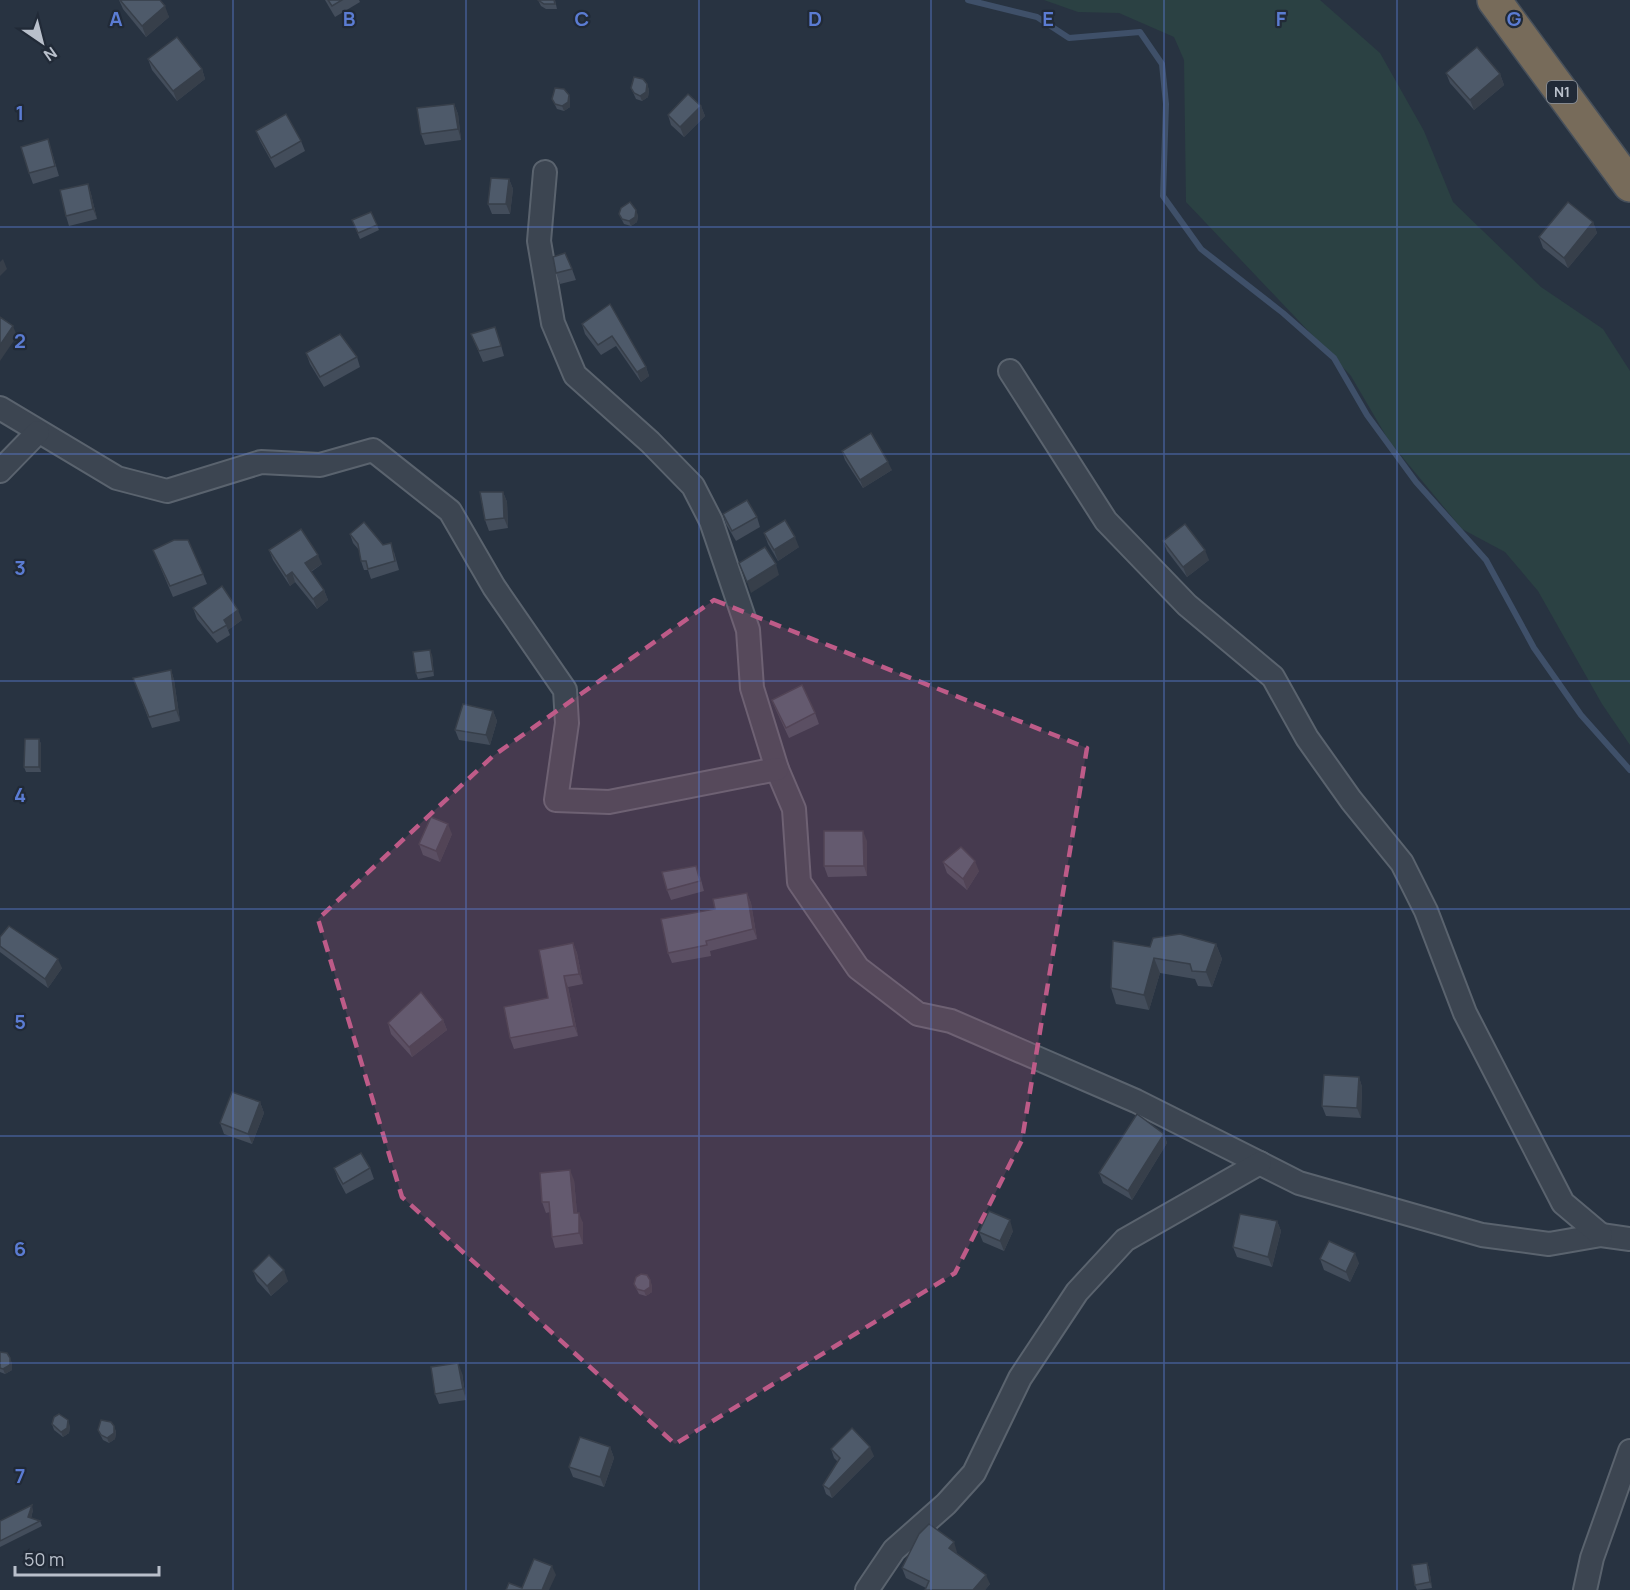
<svg xmlns="http://www.w3.org/2000/svg" width="1630" height="1590" font-family="Manrope,sans-serif">
<style>
.green{fill:#2b4143}
.lines{fill:none;stroke-linecap:round;stroke-linejoin:round}
.stream{stroke:#3f5069;stroke-width:6}
.minor-casing{stroke:#5a636e;stroke-width:26}
.highway-casing{stroke:#47505b;stroke-width:36}
.minor{stroke:#3c4551;stroke-width:22}
.highway{stroke:#776b5a;stroke-width:33}
.wall{fill:#434d5b}
.shaded-wall{fill:#373f4a}
.building{fill:#4e5a6a;stroke:#373f4a;stroke-width:1.5}
.marked{fill:#be5b88;fill-opacity:0.2;stroke:#be5b88;stroke-width:4.5;stroke-dasharray:12 8;stroke-linejoin:round}
.grid{fill:none;stroke:#5b7cd3;stroke-width:1.5;stroke-opacity:0.55}
.labels{text-anchor:middle;stroke-width:4.5;stroke-linejoin:round;paint-order:stroke}
.shield{fill:#212a37;stroke:#8b939f;stroke-width:1.5}
.shield-label{font-size:14px;font-weight:bold;fill:#b9c0cb}
.grid-label{font-size:20px;text-anchor:middle;font-weight:bold;fill:#5b7cd3;stroke:#212a37;stroke-width:4.5;stroke-linejoin:round;paint-order:stroke}
</style>
<rect width="100%" height="100%" fill="#283341"/>
<polygon class="green" points="1044,0 1320,0 1380,53 1424,131 1453,202 1541,287 1603,329 1630,371 1630,745 1602,704 1538,591 1505,552 1462,529 1389,441 1351,376 1186,202 1184,60 1174,37 1119,13 1078,12"/>
<g class="lines">
<polyline class="stream" points="968,0 1037,17 1069,38 1140,32 1162,64 1166,104 1163,196 1201,249 1283,313 1334,358 1367,415 1416,482 1486,560 1534,648 1581,715 1630,770"/>
<g class="minor-casing">
<g id="minor">
<polyline points="545,172 539,241 553,323 575,375 650,442 693,486 711,521 748,630 752,688 777,769 794,809 799,882 858,968 918,1014 951,1021 1136,1101 1299,1183 1482,1235 1549,1244 1601,1235 1630,1239"/>
<polyline points="1010,371 1106,521 1187,605 1273,677 1307,738 1351,800 1402,863 1426,911 1465,1013 1563,1203 1601,1235"/>
<polyline points="0,408 117,478 167,491 261,462 320,465 373,450 450,511 494,587 565,690 567,723 556,800 609,802 777,769"/>
<polyline points="0,471 38,432"/>
<polyline points="867,1590 894,1550 946,1504 974,1473 1020,1378 1077,1292 1125,1240 1260,1163"/>
<polyline points="1585,1590 1592,1558 1630,1451"/>
</g>
</g>
<g class="highway-casing">
<polyline id="highway" points="1494,0 1630,185"/>
</g>
<use href="#minor" class="minor"/>
<use href="#highway" class="highway"/>
</g>
<g class="wall">
<polygon points="119,0 160,0 169,17 146,37 123,9"/>
<polygon points="325,0 359,0 360,2 335,17"/>
<polygon points="538,0 555,0 557,9 546,9 541,6"/>
<polygon points="148,59 202,69 205,79 177,101 152,70"/>
<polygon points="1446,73 1500,74 1504,85 1474,110 1450,83"/>
<polygon points="647,84 649,90 648,97 642,101 636,99 631,88"/>
<polygon points="569,95 570,100 570,107 564,111 557,109 552,99"/>
<polygon points="454,104 458,114 461,140 425,145 421,134"/>
<polygon points="701,106 705,116 684,137 671,125 668,115"/>
<polygon points="256,131 301,141 305,151 275,168 260,141"/>
<polygon points="48,139 59,176 33,184 29,173"/>
<polygon points="509,179 513,189 510,214 492,214 488,204"/>
<polygon points="88,184 91,194 97,219 69,226 66,216"/>
<polygon points="371,212 379,230 360,239 352,220"/>
<polygon points="619,214 638,215 637,222 631,226 624,224"/>
<polygon points="1593,222 1597,233 1568,268 1543,248 1539,237"/>
<polygon points="572,269 576,280 560,284 556,273"/>
<polygon points="610,304 646,367 649,376 641,382 616,346 601,355 585,334 582,324"/>
<polygon points="471,334 499,338 504,356 483,362"/>
<polygon points="306,353 357,357 360,367 324,387 310,364"/>
<polygon points="842,451 892,470 863,488 845,460"/>
<polygon points="503,492 507,502 508,528 489,531 485,520"/>
<polygon points="723,514 757,517 760,527 736,541 726,524"/>
<polygon points="764,533 799,547 778,561 768,544"/>
<polygon points="350,534 383,545 394,552 399,570 371,579 368,570 364,570 361,561 359,550 353,543"/>
<polygon points="1163,541 1209,560 1187,577 1167,551"/>
<polygon points="153,550 203,574 207,584 173,597"/>
<polygon points="269,550 322,564 311,572 324,590 328,600 317,609 295,582 290,586 273,560"/>
<polygon points="193,608 242,620 228,630 230,635 217,643 197,619"/>
<polygon points="432,655 434,676 418,679 416,673"/>
<polygon points="171,670 174,680 180,721 152,728 133,678"/>
<polygon points="772,700 815,713 819,724 789,738 776,710"/>
<polygon points="493,711 497,721 490,745 459,740 455,730"/>
<polygon points="39,739 41,744 41,772 26,772 24,767"/>
<polygon points="452,834 440,862 423,855 419,844"/>
<polygon points="867,841 867,876 828,877 824,866"/>
<polygon points="943,862 979,871 967,890 947,873"/>
<polygon points="700,876 704,891 671,900 667,890"/>
<polygon points="747,893 751,903 757,939 710,951 711,956 672,963 668,953 715,909"/>
<polygon points="0,937 62,968 48,988 0,952"/>
<polygon points="573,943 577,953 583,984 568,987 578,1036 514,1049 510,1038 548,998"/>
<polygon points="1216,944 1222,959 1212,987 1198,986 1195,979 1160,973 1149,1010 1116,1004 1111,988 1150,947"/>
<polygon points="443,1020 447,1030 412,1057 391,1034 388,1023"/>
<polygon points="1359,1077 1362,1087 1361,1118 1326,1116 1322,1106"/>
<polygon points="260,1102 264,1113 252,1144 224,1134 220,1123"/>
<polygon points="1164,1134 1167,1143 1132,1200 1103,1183 1099,1173"/>
<polygon points="334,1168 370,1168 374,1179 346,1194 338,1179"/>
<polygon points="574,1180 577,1213 583,1223 583,1244 555,1248 552,1237 550,1212 546,1213 542,1202"/>
<polygon points="1277,1221 1281,1231 1272,1267 1237,1257 1233,1247"/>
<polygon points="1013,1231 1004,1251 983,1242 979,1232"/>
<polygon points="1320,1259 1359,1263 1350,1282 1324,1270"/>
<polygon points="253,1271 288,1281 271,1296 257,1281"/>
<polygon points="634,1284 652,1285 652,1292 646,1296 639,1294"/>
<polygon points="0,1352 12,1363 12,1370 5,1374 0,1372"/>
<polygon points="462,1373 466,1400 439,1404 435,1394"/>
<polygon points="52,1424 70,1426 69,1433 63,1437 54,1430"/>
<polygon points="114,1426 116,1432 115,1439 109,1443 103,1440 98,1430"/>
<polygon points="610,1447 614,1458 604,1487 573,1477 569,1467"/>
<polygon points="831,1449 874,1456 832,1498 826,1494 823,1485 838,1462 834,1458"/>
<polygon points="33,1510 31,1518 40,1521 42,1526 0,1547 0,1521"/>
<polygon points="957,1552 956,1553 990,1584 985,1590 925,1590 926,1588 906,1578 902,1568"/>
<polygon points="1427,1563 1429,1568 1432,1588 1417,1590 1415,1585"/>
</g>
<g class="shaded-wall">
<polygon points="165,6 169,17 146,37 142,26"/>
<polygon points="202,69 205,79 177,101 173,91"/>
<polygon points="1500,74 1504,85 1474,110 1470,100"/>
<polygon points="647,84 649,90 648,97 642,101 640,96"/>
<polygon points="569,95 570,100 570,107 564,111 562,106"/>
<polygon points="454,104 458,114 461,140 458,129"/>
<polygon points="701,106 705,116 684,137 680,127"/>
<polygon points="509,179 513,189 510,214 506,204"/>
<polygon points="88,184 91,194 97,219 93,209"/>
<polygon points="636,210 638,215 637,222 631,226 629,221"/>
<polygon points="1593,222 1597,233 1568,268 1564,258"/>
<polygon points="3,259 7,269 0,276 0,262"/>
<polygon points="13,326 17,336 0,361 0,345"/>
<polygon points="646,367 649,376 641,382 637,372"/>
<polygon points="888,462 892,470 863,488 860,480"/>
<polygon points="503,492 507,502 508,528 504,518"/>
<polygon points="795,537 799,547 778,561 774,550"/>
<polygon points="1205,550 1209,560 1187,577 1183,567"/>
<polygon points="318,555 322,564 308,573 305,563"/>
<polygon points="776,564 779,575 751,593 747,582"/>
<polygon points="292,572 295,582 290,586 286,576"/>
<polygon points="324,590 328,600 317,609 313,599"/>
<polygon points="238,610 242,620 228,630 224,620"/>
<polygon points="430,650 432,655 434,676 433,671"/>
<polygon points="171,670 174,680 180,721 176,710"/>
<polygon points="493,711 497,721 490,745 486,735"/>
<polygon points="39,739 41,744 41,772 39,767"/>
<polygon points="448,824 452,834 440,862 436,851"/>
<polygon points="863,831 867,841 867,876 864,866"/>
<polygon points="975,861 979,871 967,890 963,879"/>
<polygon points="747,893 751,903 757,939 753,929"/>
<polygon points="573,943 577,953 583,984 579,974"/>
<polygon points="1216,944 1222,959 1212,987 1206,972"/>
<polygon points="1154,958 1160,973 1149,1010 1144,995"/>
<polygon points="58,959 62,968 48,988 45,979"/>
<polygon points="564,976 568,987 578,1036 574,1026"/>
<polygon points="443,1020 447,1030 412,1057 409,1047"/>
<polygon points="1359,1077 1362,1087 1361,1118 1357,1108"/>
<polygon points="260,1102 264,1113 252,1144 248,1134"/>
<polygon points="1164,1134 1167,1143 1132,1200 1128,1191"/>
<polygon points="570,1170 574,1180 578,1224 574,1213"/>
<polygon points="579,1213 583,1223 583,1244 579,1233"/>
<polygon points="1010,1220 1013,1231 1004,1251 1000,1241"/>
<polygon points="1277,1221 1281,1231 1272,1267 1268,1257"/>
<polygon points="1355,1253 1359,1263 1350,1282 1346,1272"/>
<polygon points="284,1270 288,1281 271,1296 267,1286"/>
<polygon points="650,1280 652,1285 652,1292 646,1296 644,1291"/>
<polygon points="10,1358 12,1363 12,1370 5,1374 3,1369"/>
<polygon points="458,1363 462,1373 466,1400 463,1389"/>
<polygon points="68,1420 70,1426 69,1433 63,1437 61,1432"/>
<polygon points="114,1426 116,1432 115,1439 109,1443 107,1438"/>
<polygon points="610,1447 614,1458 604,1487 600,1477"/>
<polygon points="870,1447 874,1456 832,1498 829,1489"/>
<polygon points="32,1505 33,1510 30,1522 28,1517"/>
<polygon points="954,1542 957,1552 953,1558 949,1548"/>
<polygon points="1427,1563 1429,1568 1432,1588 1430,1582"/>
<polygon points="552,1566 556,1575 549,1590 542,1590"/>
<polygon points="986,1575 990,1584 985,1590 973,1590"/>
</g>
<g class="building">
<polygon points="120,0 160,0 165,6 142,26"/>
<polygon points="328,0 342,0 332,6"/>
<polygon points="538,0 554,0 555,4 544,4"/>
<polygon points="177,37 202,69 173,91 148,59"/>
<polygon points="1477,47 1500,74 1470,100 1446,73"/>
<polygon points="634,77 643,79 647,84 646,92 640,96 634,93 631,88"/>
<polygon points="555,88 564,89 569,95 568,102 562,106 555,104 552,99"/>
<polygon points="688,94 701,106 680,127 668,115"/>
<polygon points="454,104 458,129 421,134 417,108"/>
<polygon points="286,114 301,141 271,158 256,131"/>
<polygon points="48,139 55,166 29,173 21,147"/>
<polygon points="491,178 509,179 506,204 488,204"/>
<polygon points="88,184 93,209 66,216 60,190"/>
<polygon points="630,202 636,210 635,217 629,221 622,219 619,214 621,208"/>
<polygon points="1568,202 1593,222 1564,258 1539,237"/>
<polygon points="371,212 377,225 358,233 352,220"/>
<polygon points="565,253 572,269 556,273 553,257"/>
<polygon points="610,304 646,367 637,372 612,336 598,345 582,324"/>
<polygon points="0,317 13,326 0,345"/>
<polygon points="495,327 501,346 479,351 471,334"/>
<polygon points="340,334 357,357 320,377 306,353"/>
<polygon points="871,433 888,462 860,480 842,451"/>
<polygon points="480,492 503,492 504,518 485,520"/>
<polygon points="747,500 757,517 732,531 723,514"/>
<polygon points="785,520 795,537 774,550 764,533"/>
<polygon points="364,522 383,545 391,543 395,561 368,569 366,561 361,561 358,544 350,534"/>
<polygon points="1185,524 1205,550 1183,567 1163,541"/>
<polygon points="301,529 318,555 305,563 324,590 313,599 292,572 286,576 269,550"/>
<polygon points="174,540 188,540 203,574 170,586 153,550"/>
<polygon points="765,547 776,564 747,582 739,563"/>
<polygon points="222,586 238,610 224,620 227,625 213,633 193,608"/>
<polygon points="430,650 433,671 416,673 413,652"/>
<polygon points="171,670 176,710 149,717 133,678"/>
<polygon points="802,685 815,713 786,728 772,700"/>
<polygon points="463,704 493,711 486,735 455,730"/>
<polygon points="25,739 39,739 39,767 24,767"/>
<polygon points="431,817 448,824 436,851 419,844"/>
<polygon points="824,831 863,831 864,866 824,866"/>
<polygon points="961,847 975,861 963,879 943,862"/>
<polygon points="696,866 700,881 667,890 662,872"/>
<polygon points="747,893 753,929 706,941 707,945 668,953 661,919 715,909 713,899"/>
<polygon points="9,926 58,959 45,979 0,946 0,937"/>
<polygon points="1180,934 1216,944 1206,972 1192,971 1190,964 1154,958 1144,995 1111,988 1113,941 1150,947 1153,938"/>
<polygon points="573,943 579,974 564,976 574,1026 510,1038 504,1007 548,998 539,950"/>
<polygon points="421,992 443,1020 409,1047 388,1023"/>
<polygon points="1324,1075 1359,1077 1357,1108 1322,1106"/>
<polygon points="232,1092 260,1102 248,1134 220,1123"/>
<polygon points="1137,1114 1164,1134 1128,1191 1099,1173"/>
<polygon points="361,1153 370,1168 343,1184 334,1168"/>
<polygon points="570,1170 574,1213 579,1213 579,1233 552,1237 549,1202 542,1202 540,1173"/>
<polygon points="989,1211 1010,1220 1000,1241 979,1232"/>
<polygon points="1240,1214 1277,1221 1268,1257 1233,1247"/>
<polygon points="1329,1241 1355,1253 1346,1272 1320,1259"/>
<polygon points="269,1255 284,1270 267,1286 253,1271"/>
<polygon points="641,1274 647,1275 650,1280 650,1287 644,1291 637,1289 634,1284 636,1277"/>
<polygon points="0,1352 7,1353 10,1358 10,1365 3,1369 0,1368"/>
<polygon points="458,1363 463,1389 435,1394 431,1367"/>
<polygon points="59,1414 68,1420 67,1428 61,1432 52,1424 54,1417"/>
<polygon points="101,1420 111,1422 114,1426 114,1433 107,1438 101,1435 98,1430"/>
<polygon points="852,1428 870,1447 829,1489 823,1485 840,1458 831,1449"/>
<polygon points="580,1437 610,1447 600,1477 569,1467"/>
<polygon points="32,1505 28,1517 40,1521 0,1541 0,1521"/>
<polygon points="929,1524 954,1542 949,1548 986,1575 973,1590 925,1590 929,1581 902,1568 919,1534"/>
<polygon points="534,1559 552,1566 542,1590 506,1590 509,1583 522,1588"/>
<polygon points="1427,1563 1430,1582 1415,1585 1412,1565"/>
</g>
<path class="marked" d="M 714,600 L 1087,748 L 1022,1140 L 955,1273 L 675,1444 L 402,1197 L 318,919 L 493,756 Z"/>
<path class="grid" d="M 233,0 L 233,1590M 466,0 L 466,1590M 699,0 L 699,1590M 931,0 L 931,1590M 1164,0 L 1164,1590M 1397,0 L 1397,1590M 0,227 L 1630,227M 0,454 L 1630,454M 0,681 L 1630,681M 0,909 L 1630,909M 0,1136 L 1630,1136M 0,1363 L 1630,1363"/>
<g class="labels">
<rect class="shield" x="1547" y="81" width="30" height="22" rx="4.5"/>
<g class="shield-label">
<text x="1562" y="97">N1</text>
</g>
</g>
<g class="grid-label">
<text x="116" y="26">A</text>
<text x="349" y="26">B</text>
<text x="582" y="26">C</text>
<text x="815" y="26">D</text>
<text x="1048" y="26">E</text>
<text x="1281" y="26">F</text>
<text x="1514" y="26">G</text>
<text x="20" y="120">1</text>
<text x="20" y="348">2</text>
<text x="20" y="575">3</text>
<text x="20" y="802">4</text>
<text x="20" y="1029">5</text>
<text x="20" y="1256">6</text>
<text x="20" y="1483">7</text>
</g>
<g transform="translate(42 42) rotate(145)" stroke="#212a37" stroke-width="4.5" paint-order="stroke">
<path d="M0-4.5L10 22L0 15L-10 22Z" fill="#b9c0cb"/>
<text y="-9" font-size="16" font-weight="bold" text-anchor="middle" fill="#b9c0cb">N</text>
</g>
<path d="M15 1566v9h144v-9" fill="none" stroke="#b9c0cb" stroke-width="3"/>
<text x="24" y="1566" font-size="18" fill="#b9c0cb" stroke="#212a37" stroke-width="4.5" paint-order="stroke">50 m</text>
</svg>
